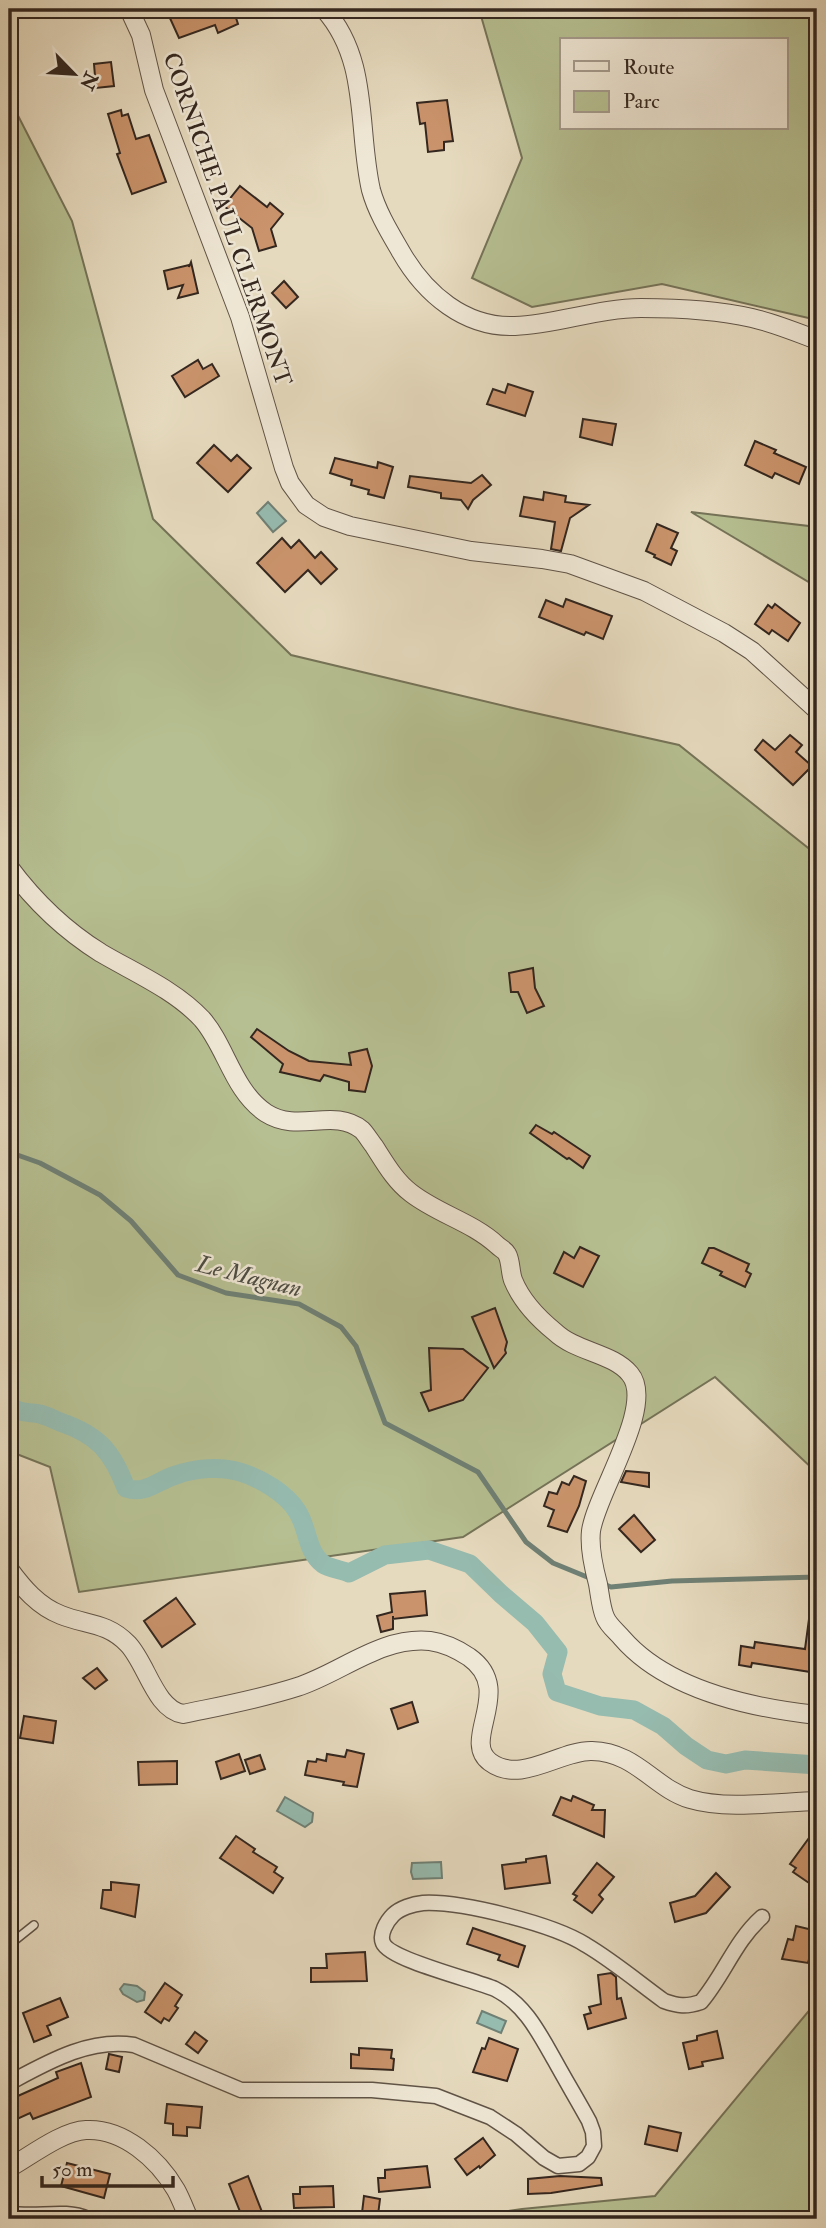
<svg xmlns="http://www.w3.org/2000/svg" width="826" height="2228" font-family="'IM FELL Double Pica',serif">
<style>
.green{fill:#b6bf91;stroke:#757358;stroke-width:2;fill-rule:evenodd}
.water{fill:#96bbaf;stroke:#6f8075;stroke-width:2}
.lines{fill:none;stroke-linecap:round;stroke-linejoin:round}
.stream{stroke:#6f8075;stroke-width:5}
.canal{stroke:#96bbaf;stroke-width:19}
.building{fill:#ca936b;stroke:#34271f;stroke-width:2}
.service-casing{stroke:#605447;stroke-width:10}
.minor-casing{stroke:#605447;stroke-width:17}
.tertiary-casing{stroke:#605447;stroke-width:20}
.service{stroke:#efe7d5;stroke-width:7}
.minor{stroke:#efe7d5;stroke-width:14}
.tertiary{stroke:#efe7d5;stroke-width:18}
.labels{text-anchor:middle;stroke-width:5;stroke-linejoin:round;paint-order:stroke}
.street-label{font-size:23px;fill:#34271f;stroke:#efe7d5}
.water-label{font-size:24px;font-style:italic;fill:#4c4c43;stroke:#efe7d5}
</style>
<rect width="100%" height="100%" fill="#e6dabe"/>
<filter id="stains"><feTurbulence type="fractalNoise" baseFrequency=".00286" numOctaves="4"/><feColorMatrix values="0 0 0 0 .2 0 0 0 0 .09 0 0 0 0 .02 0 0 0 .5 -.17"/></filter>
<radialGradient id="worn" r=".72"><stop offset=".6" stop-color="#630" stop-opacity="0"/><stop offset="1" stop-color="#630" stop-opacity=".3"/></radialGradient>
<g class="green">
<path d="M 479,9 L 817,9 L 817,320 L 662,284 L 532,307 L 472,278 L 522,158 ZM 562,40 L 786,40 L 786,128 L 562,128 Z"/>
<polygon points="9,98 72,221 153,519 291,655 517,709 679,745 817,855 817,1473 715,1377 463,1537 79,1592 50,1467 9,1451"/>
<polygon points="691,512 817,527 817,587"/>
<polygon points="817,2001 817,2219 453,2219 522,2209 655,2196"/>
</g>
<g class="water">
<polygon points="268,502 286,521 273,532 257,513"/>
<polygon points="285,1797 313,1813 312,1822 305,1827 277,1811"/>
<polygon points="441,1862 442,1878 413,1879 411,1872 412,1863"/>
<polygon points="124,1984 137,1986 145,1992 144,2000 137,2002 123,1994 120,1989"/>
<polygon points="482,2011 506,2021 501,2033 477,2023"/>
</g>
<g class="lines">
<g class="stream">
<polyline points="9,1152 40,1163 100,1195 131,1221 178,1275 226,1293 299,1304 341,1327 356,1346 385,1423 478,1472 526,1542 553,1563 592,1579"/>
<polyline points="601,1583 611,1587 672,1581 817,1577"/>
</g>
<path class="canal" d="M 9,1406 C 19,1413 28,1412 40,1414 C 47,1416 54,1419 60,1422 C 98,1435 112,1451 126,1488 C 146,1495 158,1480 176,1475 C 196,1468 220,1466 240,1472 C 260,1478 286,1493 297,1511 C 308,1527 306,1551 323,1564 C 329,1568 341,1570 349,1573 L 385,1555 L 429,1550 L 470,1564 L 501,1594 L 535,1623 L 558,1652 L 552,1674 L 557,1692 L 600,1706 L 634,1710 L 663,1726 L 686,1746 L 707,1760 L 726,1764 L 745,1760 L 817,1765"/>
</g>
<g class="building">
<polygon points="188,9 233,9 238,24 218,33 215,25 179,38 169,16"/>
<polygon points="111,62 114,86 96,88 94,64"/>
<polygon points="447,100 453,141 444,142 444,150 428,152 425,123 420,124 417,103"/>
<polygon points="121,110 122,116 128,114 136,139 149,135 166,182 132,194 117,154 120,153 108,114"/>
<polygon points="240,186 267,207 270,203 283,214 271,229 276,246 259,251 252,228 224,206"/>
<polygon points="191,262 198,293 178,298 183,285 168,289 164,271 189,265 189,267"/>
<polygon points="284,281 298,297 286,308 272,293"/>
<polygon points="198,360 203,369 212,364 219,376 185,397 172,376"/>
<polygon points="508,384 533,392 525,416 487,404 493,389 505,393"/>
<polygon points="583,419 616,424 612,445 580,437"/>
<polygon points="755,441 776,450 774,453 806,467 799,484 775,473 772,478 745,465"/>
<polygon points="214,445 231,461 237,455 251,468 228,492 197,463"/>
<polygon points="335,458 377,468 378,462 393,467 384,498 368,494 369,490 351,485 352,480 330,473"/>
<polygon points="482,475 491,485 473,500 468,509 461,500 441,498 441,493 408,487 410,476 471,483"/>
<polygon points="544,492 566,496 565,502 589,505 570,518 561,551 551,549 555,522 520,516 524,497 543,500"/>
<polygon points="657,524 678,533 671,548 677,551 671,565 654,557 655,555 646,551"/>
<polygon points="282,538 291,548 299,540 315,558 321,552 337,569 321,584 308,570 285,592 257,563"/>
<polygon points="566,599 612,616 603,639 586,632 584,635 539,617 546,600 563,607"/>
<polygon points="775,604 800,623 788,641 772,630 769,634 755,624 768,605 772,608"/>
<polygon points="790,735 802,745 796,752 812,766 793,785 755,750 763,740 775,750"/>
<polygon points="533,968 535,988 544,1006 527,1013 518,992 511,992 509,973"/>
<polygon points="257,1029 289,1051 309,1061 351,1065 349,1053 367,1049 372,1066 365,1092 349,1090 349,1082 324,1075 320,1081 280,1072 283,1064 251,1037"/>
<polygon points="536,1125 552,1134 554,1132 590,1156 583,1168 569,1158 567,1159 530,1133"/>
<polygon points="580,1247 599,1256 583,1287 554,1273 564,1252 574,1258"/>
<polygon points="709,1248 714,1248 749,1264 746,1271 751,1274 745,1287 720,1275 722,1272 702,1263"/>
<polygon points="495,1308 507,1342 505,1350 506,1353 494,1368 472,1317"/>
<polygon points="429,1348 463,1349 488,1368 463,1400 429,1411 421,1393 431,1390"/>
<polygon points="626,1471 649,1473 649,1487 621,1482"/>
<polygon points="574,1476 586,1481 579,1506 567,1532 548,1526 554,1510 544,1506 549,1492 557,1494 562,1482 569,1485"/>
<polygon points="634,1515 655,1540 641,1552 619,1529"/>
<polygon points="425,1591 427,1615 393,1619 393,1616 393,1629 381,1632 377,1616 392,1612 390,1594"/>
<polygon points="176,1598 195,1624 162,1647 144,1621"/>
<polygon points="809,1619 817,1620 817,1673 752,1663 751,1667 739,1665 741,1646 754,1648 755,1642 805,1649"/>
<polygon points="97,1668 107,1680 95,1689 83,1678"/>
<polygon points="412,1702 418,1722 398,1729 391,1709"/>
<polygon points="24,1716 56,1721 53,1743 20,1738"/>
<polygon points="347,1750 364,1754 357,1787 343,1785 344,1782 305,1775 308,1761 316,1762 317,1759 326,1761 327,1754 345,1757"/>
<polygon points="239,1754 245,1771 221,1779 216,1762"/>
<polygon points="260,1755 265,1769 250,1774 245,1760"/>
<polygon points="177,1761 177,1784 139,1785 138,1762"/>
<polygon points="573,1796 594,1805 592,1810 605,1810 604,1837 553,1815 561,1797 571,1801"/>
<polygon points="817,1827 817,1873 809,1883 793,1872 796,1868 790,1864"/>
<polygon points="236,1836 255,1849 253,1852 277,1867 274,1872 283,1878 273,1893 220,1858"/>
<polygon points="546,1856 550,1883 505,1889 502,1865 526,1862 526,1859"/>
<polygon points="597,1863 614,1877 599,1895 603,1899 592,1913 574,1900 577,1896 573,1894"/>
<polygon points="716,1873 730,1887 706,1913 675,1922 670,1903 695,1896"/>
<polygon points="111,1882 139,1885 135,1917 101,1908 103,1890 111,1890"/>
<polygon points="796,1926 817,1931 817,1947 813,1945 808,1963 782,1959 788,1939 793,1940"/>
<polygon points="473,1928 525,1946 518,1967 498,1960 500,1955 467,1944"/>
<polygon points="365,1952 367,1981 311,1982 311,1968 327,1968 326,1954"/>
<polygon points="611,1973 616,1977 617,1999 621,1998 626,2018 588,2029 584,2015 591,2013 589,2007 601,2004 598,1975"/>
<polygon points="165,1983 182,1995 175,2006 178,2008 169,2021 164,2018 161,2023 145,2012"/>
<polygon points="60,1998 68,2017 47,2026 51,2035 34,2042 23,2013"/>
<polygon points="717,2031 723,2058 702,2062 703,2066 689,2069 683,2043 697,2040 697,2036"/>
<polygon points="195,2032 207,2041 198,2053 186,2044"/>
<polygon points="489,2038 518,2049 507,2081 473,2072 482,2048 485,2049"/>
<polygon points="359,2048 392,2050 391,2058 394,2059 393,2070 351,2068 351,2054 359,2055"/>
<polygon points="109,2054 122,2057 119,2072 106,2069"/>
<polygon points="81,2063 91,2097 33,2119 30,2113 15,2120 9,2105 9,2100 58,2078 56,2072"/>
<polygon points="167,2104 202,2107 200,2128 187,2127 187,2136 173,2135 173,2124 165,2123"/>
<polygon points="649,2126 681,2133 677,2151 645,2144"/>
<polygon points="483,2138 495,2155 480,2168 479,2166 467,2175 455,2159"/>
<polygon points="67,2163 110,2174 104,2198 61,2186"/>
<polygon points="427,2166 430,2187 379,2192 378,2178 385,2178 385,2170"/>
<polygon points="248,2176 262,2212 243,2219 229,2184"/>
<polygon points="560,2176 601,2178 602,2185 551,2193 528,2194 528,2179"/>
<polygon points="333,2186 334,2207 294,2208 293,2194 300,2194 300,2187"/>
<polygon points="364,2196 380,2199 378,2215 362,2213"/>
</g>
<g class="lines">
<g class="service-casing">
<polyline id="service" points="9,1945 34,1925"/>
</g>
<g class="minor-casing">
<g id="minor">
<path d="M 9,2083 C 48,2062 89,2038 134,2045 L 241,2090 L 372,2090 L 436,2096 L 490,2117 L 516,2134 L 544,2158 L 558,2166 L 579,2164 L 588,2157 L 594,2146 L 593,2132 L 589,2121 C 578,2101 566,2081 555,2061 C 539,2033 525,2004 495,1989 C 474,1980 390,1960 383,1943 C 379,1934 387,1921 393,1915 C 400,1908 413,1904 423,1903 C 461,1901 553,1924 586,1945 C 613,1961 638,1982 664,2001 C 678,2006 686,2007 701,2002 C 724,1975 735,1941 762,1917"/>
<path d="M 9,2213 C 35,2219 63,2208 88,2219"/>
</g>
</g>
<g class="tertiary-casing">
<g id="tertiary">
<polyline points="129,9 141,35 154,90 240,317 284,468 290,483 306,505 324,517 350,526 471,551 542,559 570,564 644,591 724,633 752,651 817,710"/>
<path d="M 324,9 C 370,60 357,129 371,190 C 377,212 390,233 401,252 C 425,294 465,328 515,326 C 558,324 599,308 641,308 C 677,308 717,310 752,318 C 774,323 796,332 817,340"/>
<path d="M 9,867 C 35,902 64,930 101,953 C 135,973 175,990 202,1019 C 226,1046 233,1091 266,1113 C 299,1134 333,1107 362,1130 C 366,1134 370,1141 374,1146 C 385,1163 395,1181 411,1193 C 438,1214 472,1222 497,1245 C 500,1248 505,1250 507,1254 C 511,1261 510,1272 513,1280 C 521,1300 539,1319 555,1332 C 576,1352 613,1353 630,1374 C 656,1405 596,1494 591,1531 C 589,1548 594,1569 598,1584 C 600,1595 601,1608 605,1617 C 608,1625 617,1632 622,1638 C 667,1690 752,1708 817,1715"/>
<path d="M 9,1569 C 23,1588 38,1606 61,1615 C 86,1625 107,1622 128,1644 C 147,1664 155,1709 183,1714 C 221,1706 260,1699 297,1687 C 341,1673 381,1636 430,1641 C 445,1643 457,1649 469,1657 C 516,1690 460,1740 490,1762 C 521,1785 560,1750 592,1751 C 636,1752 654,1788 690,1799 C 726,1810 780,1802 817,1801"/>
<path d="M 9,2168 C 29,2157 62,2131 86,2130 C 123,2128 158,2159 176,2190 C 181,2199 185,2210 189,2219"/>
</g>
</g>
<use href="#service" class="service"/>
<use href="#minor" class="minor"/>
<use href="#tertiary" class="tertiary"/>
</g>
<g class="labels">
<g class="street-label">
<text transform="translate(228 219) rotate(71)" y="8">CORNICHE PAUL CLERMONT</text>
</g>
<g class="water-label">
<text transform="translate(249 1276) rotate(14)" y="8">Le Magnan</text>
</g>
</g>
<rect width="826" height="2228" fill="none" stroke="#e6dabe" stroke-width="35"/>
<rect x="10" y="10" width="805" height="2207" fill="none" stroke="#34271f" stroke-width="3.5"/>
<rect x="18" y="18" width="791" height="2193" fill="none" stroke="#34271f" stroke-width="2"/>
<rect x="560" y="38" width="228" height="91" fill="#efe7d5" stroke="#a49a8c" stroke-width="2"/>
<rect x="574" y="61" width="35" height="10" fill="#efe7d5" stroke="#a49a8c" stroke-width="2"/>
<text x="623" y="74" font-size="21" fill="#34271f">Route</text>
<rect x="574" y="91" width="35" height="21" fill="#b6bf91" stroke="#a49a8c" stroke-width="2"/>
<text x="623" y="108" font-size="21" fill="#34271f">Parc</text>
<g transform="translate(74 74) rotate(115)" stroke="#efe7d5" stroke-width="5" paint-order="stroke">
<path d="M0-5L12 26L0 18L-12 26Z" fill="#34271f"/>
<text y="-10" font-size="19" font-weight="bold" text-anchor="middle" fill="#34271f">N</text>
</g>
<path d="M42 2176v10h131v-10" fill="none" stroke="#34271f" stroke-width="3.5"/>
<text x="52" y="2176" font-size="21" fill="#34271f" stroke="#efe7d5" stroke-width="5" paint-order="stroke">50 m</text>
<rect width="100%" height="100%" filter="url(#stains)"/>
<rect width="100%" height="100%" fill="url(#worn)"/>
</svg>
